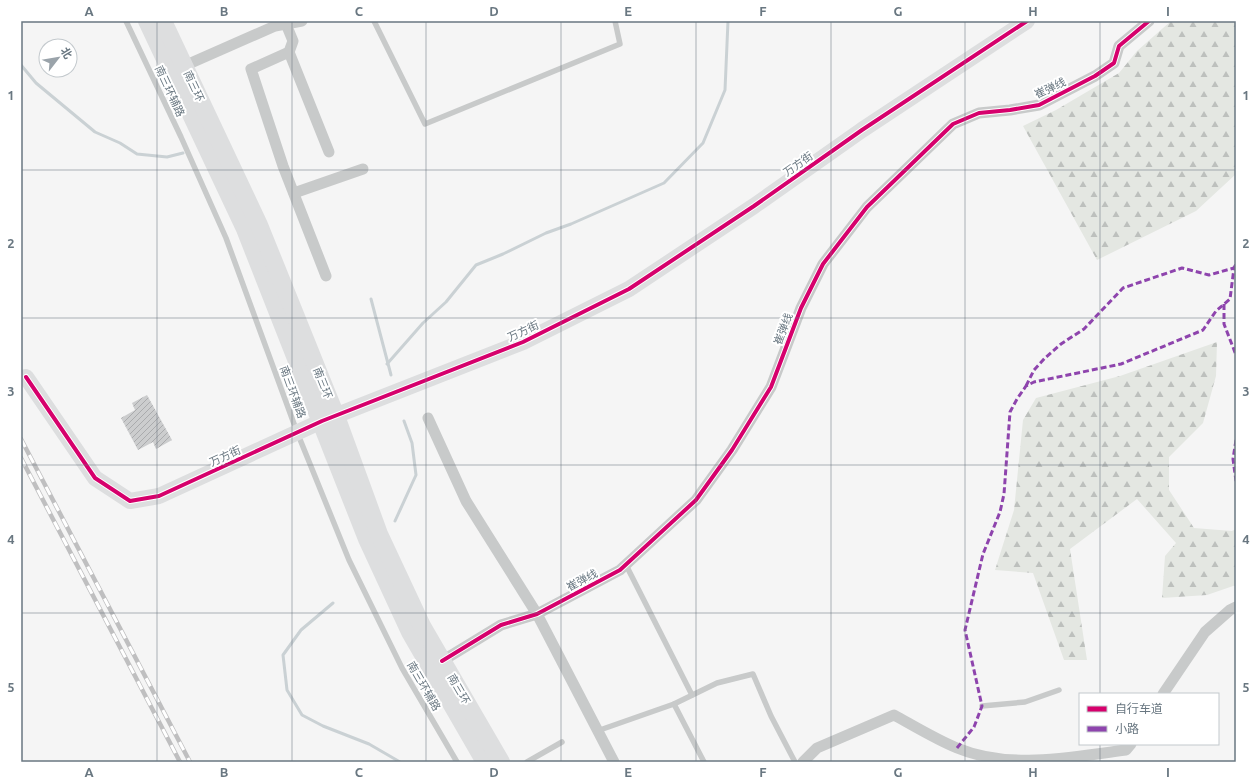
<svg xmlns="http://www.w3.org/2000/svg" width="1257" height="783" font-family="Ubuntu,'Noto Sans SC',sans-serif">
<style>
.forest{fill:url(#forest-firs)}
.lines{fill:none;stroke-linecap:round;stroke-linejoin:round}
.stream{stroke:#cad1d4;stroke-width:3}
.building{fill:url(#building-hatch)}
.lane{stroke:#c8caca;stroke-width:5.5}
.street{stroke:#c8caca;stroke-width:11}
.secondary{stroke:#dddedf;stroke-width:16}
.primary{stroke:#dddedf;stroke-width:18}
.rail-casing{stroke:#bfbfc0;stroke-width:4.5}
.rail{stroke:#fff;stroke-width:3;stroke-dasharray:9;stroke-linecap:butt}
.quiet{stroke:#8e44ad;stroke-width:3;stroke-dasharray:6 3;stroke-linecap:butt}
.cycleway-casing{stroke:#fff;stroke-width:6}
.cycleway{stroke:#d6006c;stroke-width:4}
.grid{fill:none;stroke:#697781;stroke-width:1;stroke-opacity:0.55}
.labels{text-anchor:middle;stroke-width:4;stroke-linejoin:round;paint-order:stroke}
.street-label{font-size:11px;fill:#697781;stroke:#fff}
.neatline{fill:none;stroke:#697781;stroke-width:1.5}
.grid-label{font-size:13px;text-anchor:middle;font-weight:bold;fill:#697781}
</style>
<defs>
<pattern id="forest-firs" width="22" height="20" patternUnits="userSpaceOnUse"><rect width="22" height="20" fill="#e4e7e2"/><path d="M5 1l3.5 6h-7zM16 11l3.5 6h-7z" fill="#bdc0bd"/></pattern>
<pattern id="building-hatch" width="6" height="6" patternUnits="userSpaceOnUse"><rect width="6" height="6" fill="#cccdce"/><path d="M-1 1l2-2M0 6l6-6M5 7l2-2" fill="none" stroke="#aaabad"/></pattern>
</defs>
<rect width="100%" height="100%" fill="#f5f5f5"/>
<g class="forest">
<polygon points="1171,21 1236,21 1236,174 1196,211 1097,260 1023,126 1056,110 1119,73 1137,51"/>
<polygon points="1217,342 1216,376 1203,423 1169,457 1169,490 1194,528 1232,531 1236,529 1236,585 1207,595 1162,598 1165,556 1176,543 1137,499 1070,549 1087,660 1064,660 1033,573 995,570 1014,510 1023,420 1036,398 1120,376"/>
</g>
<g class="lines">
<g class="stream">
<polyline points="21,65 36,83 95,132 120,143 137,154 167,157 183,153"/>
<polyline points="371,299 391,375"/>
<polyline points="387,364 423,323 446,302 476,265 503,254 546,233 571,224 664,183 703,143 725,90 728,21"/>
<polyline points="395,521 416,475 412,443 404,421"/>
<polyline points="333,603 301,630 283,655 287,690 302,715 323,726 369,744 400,762"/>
</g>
</g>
<polygon class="building" points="147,395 172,440 156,449 153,442 138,450 121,418 135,410 132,403"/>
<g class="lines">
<g class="lane">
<polyline points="126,21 181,137 226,238 297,432 349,560 402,668 457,762"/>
<polyline points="374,21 425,124 620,44 615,21"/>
<polyline points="626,565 692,695"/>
<polyline points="674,704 717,683 753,674 771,716 795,762"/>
<polyline points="982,706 1025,702 1059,690"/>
<polyline points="597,731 674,704 704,762"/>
<polyline points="527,762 562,742"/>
</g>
<g class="street">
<polyline points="286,24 293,41 289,52 251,69 283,166 326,276"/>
<polyline points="289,52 329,152"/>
<polyline points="184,66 275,26 302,21"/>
<polyline points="294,193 363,169"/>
<polyline points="428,418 466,501 537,614 614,762"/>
<polyline points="442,661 501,625 537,614 620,570 696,500 732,450 771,387 801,308 823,264 867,207 953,124 979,113 1010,110 1039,105 1095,76 1114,63 1119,46 1149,21"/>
<polyline points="1163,694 1205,632 1230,610 1236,607"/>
<path d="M 803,762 L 817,748 L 894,715 C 914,726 937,740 957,748 C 1011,770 1070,757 1126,750 L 1131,744"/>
</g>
<polyline class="secondary" points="26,377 95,478 130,501 159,496 322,421 523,342 629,289 754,206 862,130 1027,21"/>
<g class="primary">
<polyline points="147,21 245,229 367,539 410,632 485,762"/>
<polyline points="163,21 259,225 336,416 379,534 422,626 501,762"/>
</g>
<g class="rail-casing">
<g id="rail">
<polyline points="21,439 190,762"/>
<polyline points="21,458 180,762"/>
</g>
</g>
<use href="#rail" class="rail"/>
<g class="quiet">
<polyline points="1224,304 1224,324 1236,355"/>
<polyline points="1026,386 1034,370 1045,358 1061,344 1084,329 1123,288 1182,268 1209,275 1234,268"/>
<polyline points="1236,440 1233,459 1236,481"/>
<polyline points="957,748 974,727 982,706 965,630 983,554 1000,512 1004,494 1010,412 1017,399 1026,386 1034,382 1121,364 1203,330 1216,311 1230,299 1234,268 1236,264"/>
</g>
<g class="cycleway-casing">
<g id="cycleway">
<polyline points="26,377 95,478 130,501 159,496 322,421 523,342 629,289 754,206 862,130 1027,21"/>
<polyline points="442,661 501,625 537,614 620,570 696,500 732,450 771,387 801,308 823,264 867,207 953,124 979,113 1010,110 1039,105 1095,76 1114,63 1119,46 1149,21"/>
</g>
</g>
<use href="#cycleway" class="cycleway"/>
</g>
<path class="grid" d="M 157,21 L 157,762M 292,21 L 292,762M 426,21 L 426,762M 561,21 L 561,762M 696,21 L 696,762M 831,21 L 831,762M 965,21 L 965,762M 1100,21 L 1100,694M 21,170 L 1236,170M 21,318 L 1236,318M 21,465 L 1236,465M 21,613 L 1236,613M 1100,744 L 1100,762"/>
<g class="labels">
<g class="street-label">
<text transform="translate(194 86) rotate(65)" y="4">南三环</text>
<text transform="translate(1050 88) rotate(-25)" y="4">崔弹线</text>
<text transform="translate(170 91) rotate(65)" y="4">南三环辅路</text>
<text transform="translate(798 164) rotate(-35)" y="4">万方街</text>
<text transform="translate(783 329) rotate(-69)" y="4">崔弹线</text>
<text transform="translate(523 331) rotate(-25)" y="4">万方街</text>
<text transform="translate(323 383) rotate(68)" y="4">南三环</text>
<text transform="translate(293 392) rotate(70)" y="4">南三环辅路</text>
<text transform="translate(225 456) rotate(-25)" y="4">万方街</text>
<text transform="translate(582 580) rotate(-28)" y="4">崔弹线</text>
<text transform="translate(424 686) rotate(60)" y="4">南三环辅路</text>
<text transform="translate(459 689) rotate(60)" y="4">南三环</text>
</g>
</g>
<rect width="1257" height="783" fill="none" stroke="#ffffff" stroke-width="44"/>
<rect x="1079" y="693" width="140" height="52" fill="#ffffff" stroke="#c3c9cd"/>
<rect x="1087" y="706" width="20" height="6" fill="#d6006c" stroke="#c3c9cd"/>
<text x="1115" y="713" font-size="12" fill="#697781">自行车道</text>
<rect x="1087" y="726" width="20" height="6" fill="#8e44ad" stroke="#c3c9cd"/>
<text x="1115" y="733" font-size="12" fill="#697781">小路</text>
<g transform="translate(58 58) rotate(59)"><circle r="19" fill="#ffffff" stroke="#c3c9cd"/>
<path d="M0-3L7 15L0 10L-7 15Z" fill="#9aa3aa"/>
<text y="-6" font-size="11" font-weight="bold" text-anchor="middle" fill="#697781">北</text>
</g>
<rect x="22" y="22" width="1213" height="739" class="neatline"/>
<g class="grid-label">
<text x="89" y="16">A</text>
<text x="224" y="16">B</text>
<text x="359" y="16">C</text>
<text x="494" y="16">D</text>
<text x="628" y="16">E</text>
<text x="763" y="16">F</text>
<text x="898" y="16">G</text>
<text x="1033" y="16">H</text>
<text x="1168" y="16">I</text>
<text x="11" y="100">1</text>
<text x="1246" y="100">1</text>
<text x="11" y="248">2</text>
<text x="1246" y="248">2</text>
<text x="11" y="396">3</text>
<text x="1246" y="396">3</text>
<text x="11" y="544">4</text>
<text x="1246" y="544">4</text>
<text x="11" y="692">5</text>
<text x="1246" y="692">5</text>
<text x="89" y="777">A</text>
<text x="224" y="777">B</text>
<text x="359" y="777">C</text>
<text x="494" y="777">D</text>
<text x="628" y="777">E</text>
<text x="763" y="777">F</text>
<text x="898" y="777">G</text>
<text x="1033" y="777">H</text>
<text x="1168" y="777">I</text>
</g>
</svg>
